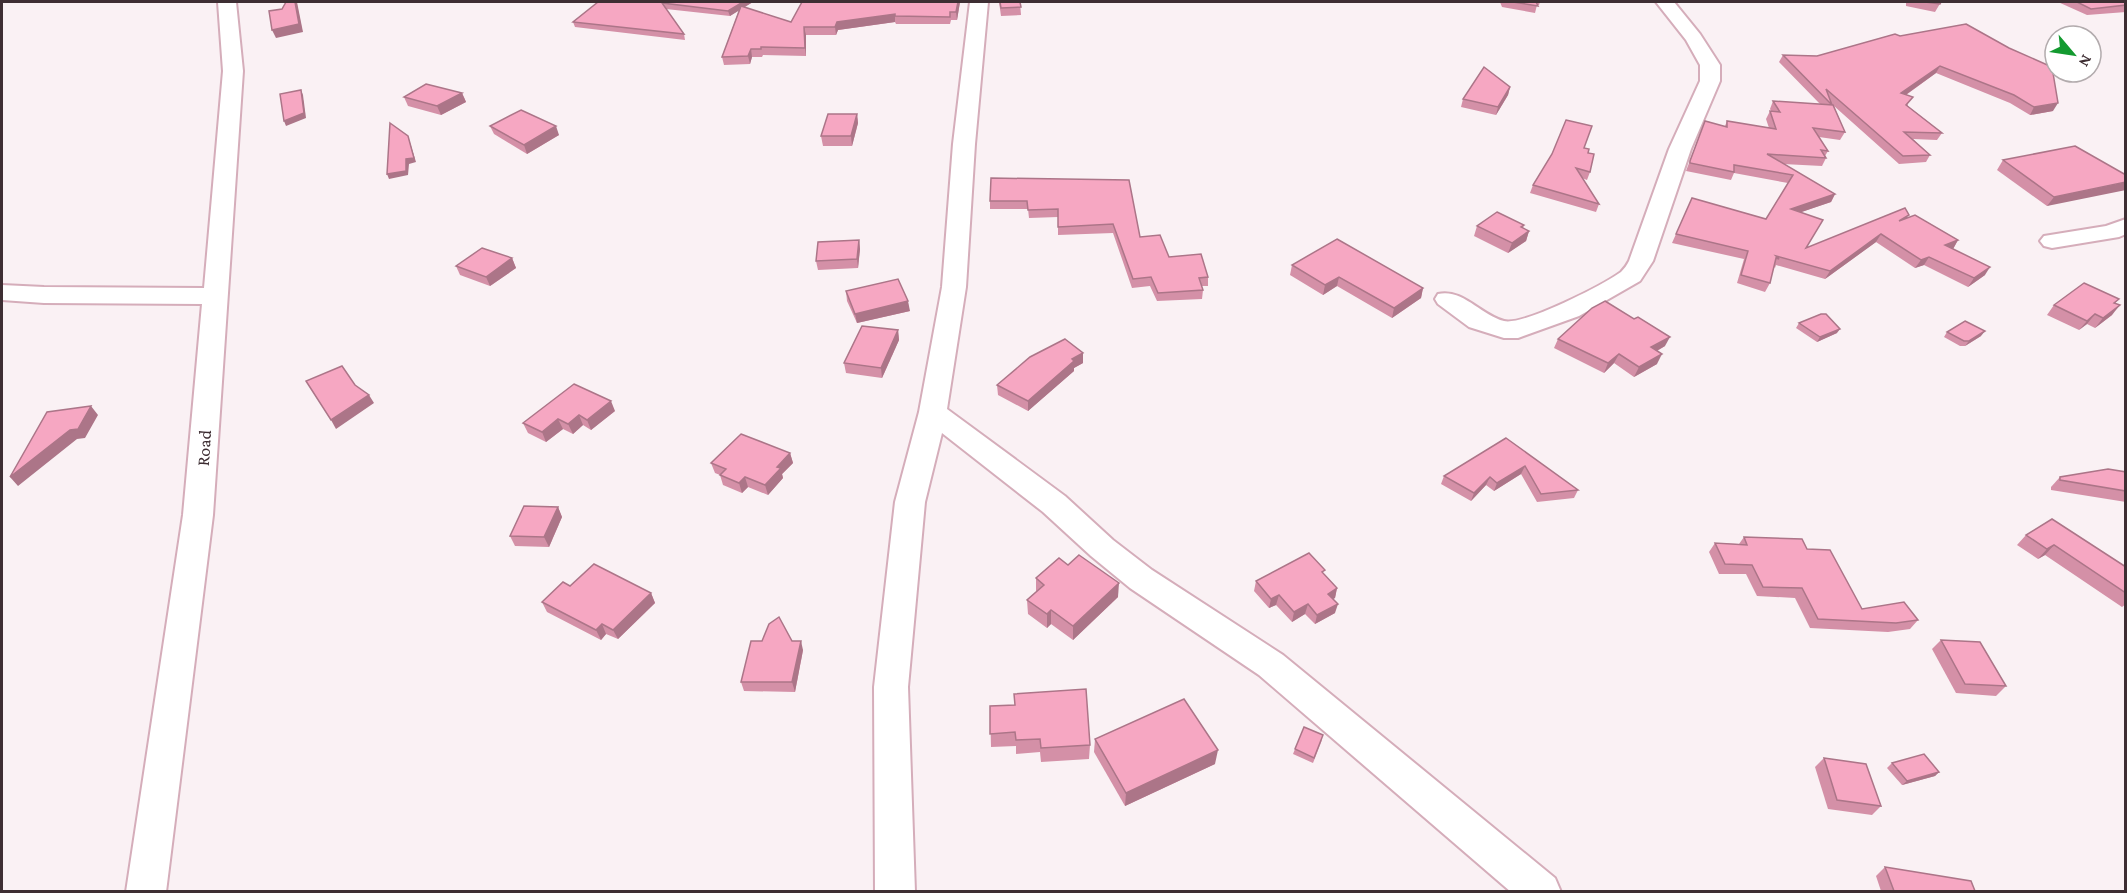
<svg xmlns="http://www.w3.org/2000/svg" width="2127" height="893" font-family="'Crimson Pro',serif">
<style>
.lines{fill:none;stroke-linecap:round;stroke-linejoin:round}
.street-casing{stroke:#d5adba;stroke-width:4}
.street{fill:#fff;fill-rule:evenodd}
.wall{fill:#d490a7}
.shaded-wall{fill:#ac7588}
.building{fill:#f6a7c2;stroke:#ac7588;stroke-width:1.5}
.labels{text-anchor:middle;stroke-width:5;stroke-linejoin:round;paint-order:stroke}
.street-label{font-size:18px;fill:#3e2e33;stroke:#fff}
</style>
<rect width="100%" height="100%" fill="#faf1f4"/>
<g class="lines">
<g class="street-casing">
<g id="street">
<polygon points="218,2 236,2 243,71 213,515 166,892 126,892 183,515 202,304 44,303 2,300 2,285 44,287 204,288 223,71"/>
<polygon points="970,2 988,2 975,144 966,287 947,409 1065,496 1113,540 1152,570 1283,655 1555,878 1561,892 1511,892 1259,675 1130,588 1091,556 1043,512 942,433 925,502 908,687 915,892 875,892 874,687 895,502 919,412 942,287 953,144"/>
<path d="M 1656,2 L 1674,2 L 1700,34 L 1720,65 L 1720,81 L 1691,149 L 1653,261 L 1640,281 L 1579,316 L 1518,338 L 1504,338 L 1469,327 L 1438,304 L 1435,299 L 1438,294 C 1462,288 1481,315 1504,321 C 1523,326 1603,285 1621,272 C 1624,269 1627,265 1629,261 L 1669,149 L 1700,81 L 1700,65 L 1686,40 Z"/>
<polygon points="2126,219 2126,234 2119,237 2052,248 2044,246 2040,241 2044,236 2106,226"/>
</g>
</g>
<use href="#street" class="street"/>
</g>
<g class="wall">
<polygon points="598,2 753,2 744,7 791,22 802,2 960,2 957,20 951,20 950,24 896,24 895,22 838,30 836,35 806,35 806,56 763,55 762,57 752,57 750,64 724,65 722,57 739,10 730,16 666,9 684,34 685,40 575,27 573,22"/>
<polygon points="999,2 1020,2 1021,15 1001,16"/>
<polygon points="1500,2 1540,2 1539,5 1537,5 1535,13 1502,7"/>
<polygon points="1901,2 1941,2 1935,12 1906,6 1906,3"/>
<polygon points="2058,2 2126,2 2126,12 2087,15"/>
<polygon points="1895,34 2053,111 2030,115 2010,103 1936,73 1906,95 1908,106 1942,133 1937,140 1913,139 1930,155 1926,162 1899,164 1834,106 1845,132 1840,140 1819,137 1828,151 1825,156 1826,158 1822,166 1783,164 1835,194 1831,202 1801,212 1806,248 1906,218 1958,240 1953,249 1985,275 1968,287 1924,265 1915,268 1876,242 1825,279 1776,265 1775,268 1774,267 1770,283 1765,292 1737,283 1744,259 1672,243 1692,198 1766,219 1788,183 1734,173 1731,180 1686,171 1702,129 1725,126 1727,121 1769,128 1766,119 1770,111 1771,111 1770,109 1773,101 1820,104 1779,62 1783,55 1817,56"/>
<polygon points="1510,87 1508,95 1496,115 1461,107 1463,99"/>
<polygon points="462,93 466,102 441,115 408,106 404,97"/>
<polygon points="857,114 858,123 852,146 823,146 821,136"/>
<polygon points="490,126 559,135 527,154 494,134"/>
<polygon points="1584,148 1588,153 1590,172 1587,180 1582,178 1599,204 1596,212 1530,193 1533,185"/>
<polygon points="2003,160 2126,175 2047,206 1997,170"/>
<polygon points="1129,180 1140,237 1169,257 1208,277 1208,286 1201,286 1203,290 1202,299 1157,301 1150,286 1132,288 1113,233 1058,235 1058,217 1029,218 1028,209 990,209 990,201"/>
<polygon points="1524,225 1523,228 1529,231 1526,241 1508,253 1474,236 1477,226"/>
<polygon points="859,240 860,249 858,268 818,270 816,261"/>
<polygon points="512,258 516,268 490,286 460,275 456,266"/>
<polygon points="1292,265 1423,288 1421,298 1392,318 1337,286 1323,295 1290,275"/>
<polygon points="846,291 910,311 857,323 847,301"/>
<polygon points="2119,299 2115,303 2112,315 2095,328 2087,324 2079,330 2047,315 2054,305"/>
<polygon points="1799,323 1837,333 1817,342 1796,328"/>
<polygon points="898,330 899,340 882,378 846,373 844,363"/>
<polygon points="1947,332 1981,336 1965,346 1960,346 1944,337"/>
<polygon points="1558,339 1665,346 1657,351 1657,364 1634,377 1614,363 1604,373 1554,348"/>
<polygon points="1083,353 1083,363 1074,368 1074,371 1028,411 998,395 997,385"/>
<polygon points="615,411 591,430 583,425 573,434 563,429 546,442 528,433 523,423"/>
<polygon points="1506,438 1578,490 1574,498 1537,502 1521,474 1494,491 1486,485 1471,501 1441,484 1444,476"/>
<polygon points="790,453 793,463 782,474 783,478 768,495 748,487 742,493 723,485 720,475 715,473 711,463"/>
<polygon points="2126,472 2126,502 2051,490 2051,487 2060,477"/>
<polygon points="558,507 562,517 549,547 515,546 510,536"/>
<polygon points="2026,535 2126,567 2126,604 2122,607 2045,555 2038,559 2017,545"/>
<polygon points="1744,537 1807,549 1862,609 1918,620 1910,629 1888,632 1810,628 1795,598 1757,596 1746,574 1719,574 1709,552 1715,543 1739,544"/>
<polygon points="1068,565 1118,597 1073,640 1051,624 1047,628 1028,614 1027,600 1036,592 1036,578"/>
<polygon points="1324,574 1337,588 1335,598 1333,599 1335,613 1315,624 1305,614 1292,622 1276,605 1269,608 1254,591 1256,581"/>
<polygon points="570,586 651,593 655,603 618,639 606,634 601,640 547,612 542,602"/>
<polygon points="1941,640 2006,686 1996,696 1956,693 1932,649"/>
<polygon points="762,641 792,641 803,650 795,692 744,691 741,682"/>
<polygon points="990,706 1090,745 1089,759 1041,762 1040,752 1016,754 1016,746 991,747"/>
<polygon points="1095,739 1215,764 1125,806 1094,752"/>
<polygon points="1322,740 1313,763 1293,754 1295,749"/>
<polygon points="1824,758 1881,806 1872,815 1828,809 1815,767"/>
<polygon points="1892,763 1939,772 1935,776 1902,785 1887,768"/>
<polygon points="1885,867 1975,891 1881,891 1876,876"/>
</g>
<g class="shaded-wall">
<polygon points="295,2 297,2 303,32 276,38 272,30"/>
<polygon points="743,2 753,2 730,16 728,11"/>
<polygon points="958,2 960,2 957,20 956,12"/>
<polygon points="895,14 895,22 838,30 836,35 835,27 837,22"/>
<polygon points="804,27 806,35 806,56 805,48"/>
<polygon points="751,49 752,57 750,64 748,56"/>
<polygon points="1940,66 1936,73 1897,101 1901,93"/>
<polygon points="1510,87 1508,95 1496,115 1498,107"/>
<polygon points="301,90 303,95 306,118 286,126 284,121"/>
<polygon points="462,93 466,102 441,115 437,106"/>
<polygon points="2058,103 2053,111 2030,115 2034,107"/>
<polygon points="857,114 858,123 852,146 851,136"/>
<polygon points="556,126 559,135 527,154 524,145"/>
<polygon points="408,136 416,162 409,164 408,175 389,179 387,174"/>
<polygon points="2126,182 2126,190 2047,206 2054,197"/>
<polygon points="1835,194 1831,202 1787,217 1791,209"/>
<polygon points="1529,231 1526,241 1508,253 1512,243"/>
<polygon points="1881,234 1876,242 1825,279 1830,271"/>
<polygon points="859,240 860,249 858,268 857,259"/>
<polygon points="1958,240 1953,249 1945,245"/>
<polygon points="1929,257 1924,265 1915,268 1921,260"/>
<polygon points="512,258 516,268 490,286 486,277"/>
<polygon points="1990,267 1985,275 1968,287 1974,278"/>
<polygon points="1339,277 1337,286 1323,295 1325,285"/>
<polygon points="1423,288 1421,298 1392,318 1394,308"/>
<polygon points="908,301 910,311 857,323 855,314"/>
<polygon points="2120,305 2112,315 2095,328 2103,318"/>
<polygon points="2095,314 2087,324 2079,330 2087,321"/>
<polygon points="1840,329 1837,333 1817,342 1820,337"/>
<polygon points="898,330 899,340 882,378 881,368"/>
<polygon points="1985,331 1981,336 1965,346 1969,341"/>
<polygon points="1670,337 1665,346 1646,357 1651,347"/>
<polygon points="1083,353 1083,363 1074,368 1074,371 1028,411 1028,401 1072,359"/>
<polygon points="1619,354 1614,363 1604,373 1608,363"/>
<polygon points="1662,354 1657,364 1634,377 1639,367"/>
<polygon points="369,395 374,403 336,429 331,420"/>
<polygon points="611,401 615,411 591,430 587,420"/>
<polygon points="91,406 98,415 85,438 77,439 18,486 10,477"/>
<polygon points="579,415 583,425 573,434 568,424"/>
<polygon points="558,419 563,429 546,442 542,432"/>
<polygon points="790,453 793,463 782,474 783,478 768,495 765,485 777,467"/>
<polygon points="1525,466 1521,474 1494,491 1497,483"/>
<polygon points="745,477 748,487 742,493 739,483"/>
<polygon points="1490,477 1486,485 1471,501 1474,493"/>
<polygon points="558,507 562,517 549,547 544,537"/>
<polygon points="2054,545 2045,555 2038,559 2047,549"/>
<polygon points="1119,583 1118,597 1073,640 1073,626"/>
<polygon points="1337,588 1335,598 1325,603 1328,594"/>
<polygon points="651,593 655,603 618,639 613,630"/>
<polygon points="1279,595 1276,605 1269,608 1271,599"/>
<polygon points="1308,604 1305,614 1292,622 1294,612"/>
<polygon points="1338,604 1335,613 1315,624 1317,615"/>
<polygon points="1051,610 1051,624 1047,628 1047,614"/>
<polygon points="602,624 606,634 601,640 596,630"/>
<polygon points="801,641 803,650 795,692 792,682"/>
<polygon points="1218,750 1215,764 1125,806 1126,793"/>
<polygon points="1939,772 1935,776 1902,785 1907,781"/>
</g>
<g class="building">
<polygon points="286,2 295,2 299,24 272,30 269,11 282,9"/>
<polygon points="598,2 743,2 728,11 662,3 684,34 573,22"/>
<polygon points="802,2 958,2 956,12 950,12 950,17 895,16 895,14 837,22 835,27 804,27 805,48 761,47 761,49 751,49 748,56 722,57 741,6 791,22"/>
<polygon points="1000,2 1020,2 1021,7 1001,8"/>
<polygon points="1513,2 1536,2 1538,6"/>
<polygon points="1925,2 1941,2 1940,4"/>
<polygon points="2077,2 2126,2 2126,5 2091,9"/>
<polygon points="1966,24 2009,48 2052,67 2058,103 2034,107 2014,95 1940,66 1901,93 1913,97 1906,105 1942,133 1904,132 1930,155 1903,156 1826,89 1832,105 1783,55 1817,56 1895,34 1900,36"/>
<polygon points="1484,67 1510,87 1498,107 1463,99"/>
<polygon points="426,84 462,93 437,106 404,97"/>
<polygon points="301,90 304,113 284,121 280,94"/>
<polygon points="1773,101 1833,105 1845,132 1813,128 1828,151 1821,150 1826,158 1767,154 1835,194 1791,209 1823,220 1806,248 1905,208 1909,215 1899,221 1915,215 1958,240 1945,245 1990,267 1974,278 1929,257 1921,260 1881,234 1830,271 1776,256 1779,259 1776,258 1770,283 1741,275 1748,251 1676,234 1692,198 1766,219 1793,175 1734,165 1734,172 1690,163 1690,161 1705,121 1727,127 1727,121 1776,129 1770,111 1780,112"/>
<polygon points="521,110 556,126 524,145 490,126"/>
<polygon points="828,114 857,114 851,136 821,136"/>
<polygon points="1566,120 1592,126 1584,148 1589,149 1588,153 1594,154 1590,172 1576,168 1599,204 1533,185 1552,154"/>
<polygon points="390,123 408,136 414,158 406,159 406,171 387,174"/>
<polygon points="2075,146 2126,175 2126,182 2054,197 2003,160"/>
<polygon points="991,178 1129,180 1140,237 1160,235 1169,257 1201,254 1208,277 1199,278 1203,290 1158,293 1151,277 1133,279 1113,224 1058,227 1058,209 1028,210 1027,201 990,201"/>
<polygon points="1497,212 1524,225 1521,227 1529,231 1512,243 1477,226"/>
<polygon points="1337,239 1423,288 1394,308 1339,277 1325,285 1292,265"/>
<polygon points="859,240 857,259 816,261 818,242"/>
<polygon points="482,248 512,258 486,277 456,266"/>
<polygon points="898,279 908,301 855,314 846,291"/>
<polygon points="2084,283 2119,299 2114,303 2120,305 2103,318 2095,314 2087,321 2054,305"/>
<polygon points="1605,301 1634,319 1638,317 1670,337 1651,347 1662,354 1639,367 1619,354 1608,363 1558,339 1592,308"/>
<polygon points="1821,314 1826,314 1840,329 1820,337 1799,323"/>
<polygon points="1965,321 1985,331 1969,341 1964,341 1947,332"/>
<polygon points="862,326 898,330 881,368 844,363"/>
<polygon points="1065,339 1083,353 1072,359 1074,361 1028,401 997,385 1030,357"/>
<polygon points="342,366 355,385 369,395 331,420 306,381"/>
<polygon points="574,384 611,401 587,420 579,415 568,424 558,419 542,432 523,423"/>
<polygon points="91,406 78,429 70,430 10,477 47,412"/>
<polygon points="741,434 790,453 777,467 781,468 765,485 745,477 739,483 720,475 726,469 711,463"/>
<polygon points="1506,438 1578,490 1541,494 1525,466 1497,483 1490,477 1474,493 1444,476"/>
<polygon points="2108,469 2126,472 2126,491 2060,480 2060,477"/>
<polygon points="524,506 558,507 544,537 510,536"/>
<polygon points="2052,519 2126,567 2126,593 2054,545 2047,549 2026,535"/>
<polygon points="1744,537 1802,539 1807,549 1830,550 1862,609 1904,602 1918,620 1896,623 1818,619 1802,588 1763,587 1752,565 1725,564 1715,543 1747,545"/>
<polygon points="1309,553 1325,570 1322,572 1337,588 1328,594 1338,604 1317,615 1308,604 1294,612 1279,595 1271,599 1256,581"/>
<polygon points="1079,555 1119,583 1073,626 1051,610 1047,614 1027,600 1044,585 1036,578 1059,558 1068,565"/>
<polygon points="594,564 651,593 613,630 602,624 596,630 542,602 563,582 570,586"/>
<polygon points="779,617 792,641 801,641 792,682 741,682 751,641 762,641 769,624"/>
<polygon points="1941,640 1980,642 2006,686 1965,684"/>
<polygon points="1086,689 1090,745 1041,748 1040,739 1016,740 1015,732 990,734 990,706 1015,705 1014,694"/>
<polygon points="1184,699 1218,750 1126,793 1095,739"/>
<polygon points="1304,727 1323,735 1314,758 1295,749"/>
<polygon points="1924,754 1939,772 1907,781 1892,763"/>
<polygon points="1824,758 1866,764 1881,806 1837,800"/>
<polygon points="1885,867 1971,881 1975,891 1894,891"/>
</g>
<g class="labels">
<g class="street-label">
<text transform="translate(204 448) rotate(-86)" y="6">Road</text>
</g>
</g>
<rect width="2127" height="893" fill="none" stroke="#3e2e33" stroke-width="6"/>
<g transform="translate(2073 54) rotate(119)"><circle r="28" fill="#ffffff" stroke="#b2abad" stroke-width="1.5"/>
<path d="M0-4.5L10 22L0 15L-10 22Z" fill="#139a30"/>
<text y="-9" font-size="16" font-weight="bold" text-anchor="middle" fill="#3e2e33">N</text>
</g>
</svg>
